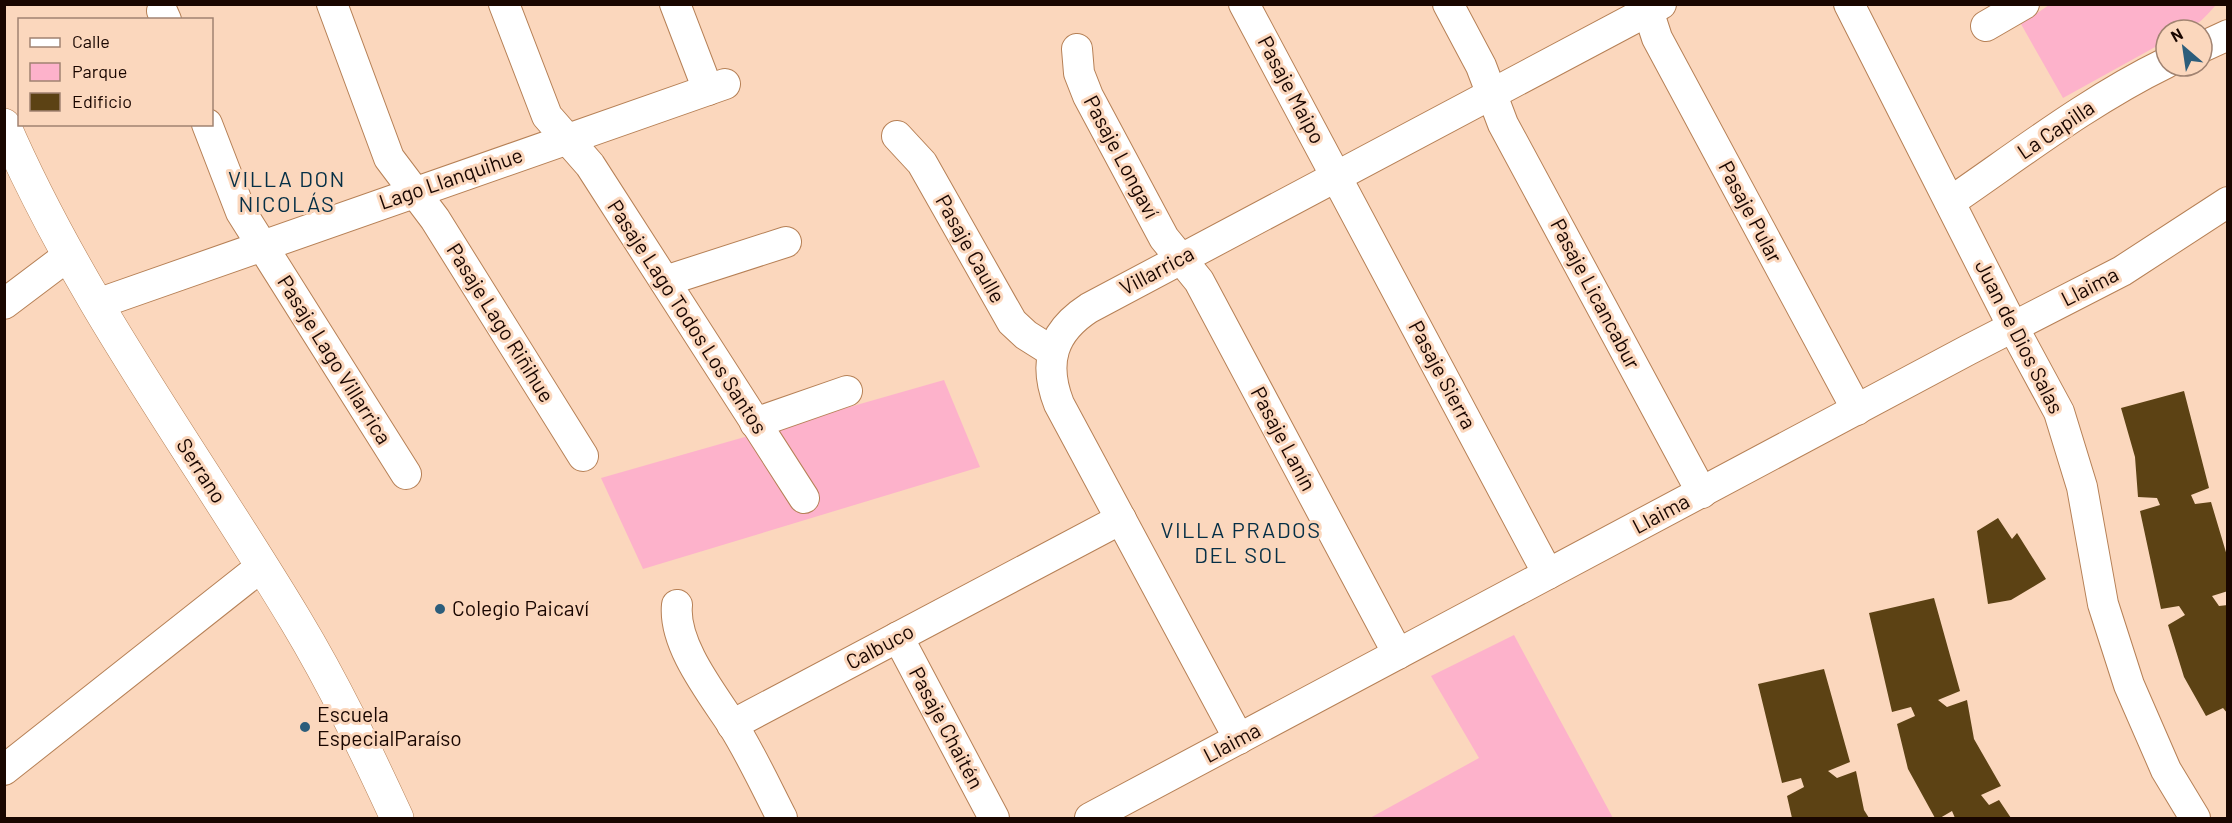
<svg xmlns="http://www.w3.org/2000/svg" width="2232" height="823" font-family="Barlow,sans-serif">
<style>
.green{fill:#fdb2cb}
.building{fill:#5c4214}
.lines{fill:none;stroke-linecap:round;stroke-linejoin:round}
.minor-casing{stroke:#b68056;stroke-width:32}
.tertiary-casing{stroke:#b68056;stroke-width:34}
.minor{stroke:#fff;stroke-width:30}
.tertiary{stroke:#fff;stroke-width:33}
.poi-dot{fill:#2c5d7b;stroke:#fbd7bd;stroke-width:2}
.labels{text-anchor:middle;stroke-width:6;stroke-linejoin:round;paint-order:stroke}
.street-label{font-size:21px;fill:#190600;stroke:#fbd7bd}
.poi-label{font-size:21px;fill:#190600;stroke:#fbd7bd;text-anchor:start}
.neighbourhood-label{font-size:22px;letter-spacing:1.5px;fill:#052f46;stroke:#fbd7bd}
</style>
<rect width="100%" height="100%" fill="#fbd7bd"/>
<g class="green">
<path d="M 2049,5 L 2216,5 C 2198,25 2194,30 2166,30 L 2166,41 L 2063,98 L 2021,24 Z"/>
<polygon points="944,380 980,467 643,569 601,478"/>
<polygon points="1514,635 1613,818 1370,818 1479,758 1431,676"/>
</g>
<g class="building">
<polygon points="2184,391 2209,488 2191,495 2195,504 2211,502 2228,559 2228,591 2212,596 2219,606 2228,605 2228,714 2223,708 2206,716 2184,677 2168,625 2185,615 2179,606 2161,609 2140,511 2160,505 2157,498 2138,497 2135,457 2121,408"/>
<polygon points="1998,518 2012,539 2017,533 2046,579 2011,600 1988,604 1977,531"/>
<polygon points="1934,598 1960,691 1938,700 1947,707 1967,700 1974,739 2001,786 1981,795 1989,805 1999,800 2011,818 1955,818 1952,811 1940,818 1935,818 1908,769 1897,724 1915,716 1911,707 1892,712 1869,613"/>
<polygon points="1824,669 1850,762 1828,771 1837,778 1856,771 1864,810 1869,818 1792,818 1787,796 1804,787 1801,778 1782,783 1758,684"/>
</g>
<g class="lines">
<g class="minor-casing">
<g id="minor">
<polyline points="332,4 389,158 435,219 583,456"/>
<polyline points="504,4 547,116 590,165 804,498"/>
<polyline points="675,4 708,90"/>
<polyline points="1244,4 1548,574"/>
<polyline points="1448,4 1481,66 1503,124 1702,493"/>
<polyline points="1646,4 1657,38 1857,410"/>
<polyline points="1849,4 2013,327 2059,412 2082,487 2103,604 2129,685 2166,770 2195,818"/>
<polyline points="162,11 166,20"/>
<polyline points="1986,26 2024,4"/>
<polyline points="2202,47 2228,35"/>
<polyline points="1077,49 1079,73 1088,96 1164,238 1199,281 1398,654"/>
<polyline points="207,124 241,212 406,474"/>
<polyline points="897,136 922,163 1012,322 1026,335 1053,352"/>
<path d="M 1950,202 C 2020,154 2090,100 2166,63"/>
<polyline points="665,281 786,242"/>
<polyline points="4,304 69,255"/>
<polyline points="97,304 725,84"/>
<polyline points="755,423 847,391"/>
<path d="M 677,605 C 673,644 711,692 732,724 C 751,754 766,787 782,818"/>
<polyline points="898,637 994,818"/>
<polyline points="732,725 1121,519"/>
<path d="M 1239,739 L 1059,404 C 1043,363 1052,332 1089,308 L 1661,4"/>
<polyline points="4,770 262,566"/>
<polyline points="1090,818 1968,350 2122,271 2228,202"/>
</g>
</g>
<g class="tertiary-casing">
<path id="tertiary" d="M 4,125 C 81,302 197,456 296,621 C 334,684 366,751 397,818"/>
</g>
<use href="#minor" class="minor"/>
<use href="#tertiary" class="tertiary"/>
</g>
<g class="poi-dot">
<circle cx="440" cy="609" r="6"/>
<circle cx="305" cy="727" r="6"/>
</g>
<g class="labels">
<g class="street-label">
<text transform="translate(1291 90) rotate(62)" y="7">Pasaje Maipo</text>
<text transform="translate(2056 130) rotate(-34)" y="7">La Capilla</text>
<text transform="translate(1121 157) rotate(62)" y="7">Pasaje Longaví</text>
<text transform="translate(451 179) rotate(-19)" y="7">Lago Llanquihue</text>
<text transform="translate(1750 212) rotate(62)" y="7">Pasaje Pular</text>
<text transform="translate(970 249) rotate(61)" y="7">Pasaje Caulle</text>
<text transform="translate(1157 271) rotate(-28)" y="7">Villarrica</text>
<text transform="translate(2090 287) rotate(-27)" y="7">Llaima</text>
<text transform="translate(1595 294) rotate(62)" y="7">Pasaje Licancabur</text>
<text transform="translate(687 317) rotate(57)" y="7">Pasaje Lago Todos Los Santos</text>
<text transform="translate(500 323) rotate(58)" y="7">Pasaje Lago Riñihue</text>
<text transform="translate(2019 337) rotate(63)" y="7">Juan de Dios Salas</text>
<text transform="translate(334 360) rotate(58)" y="7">Pasaje Lago Villarrica</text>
<text transform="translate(1442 375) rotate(62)" y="7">Pasaje Sierra</text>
<text transform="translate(1283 439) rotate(62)" y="7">Pasaje Lanín</text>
<text transform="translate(201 471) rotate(57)" y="7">Serrano</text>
<text transform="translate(1661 514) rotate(-28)" y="7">Llaima</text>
<text transform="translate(880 647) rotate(-28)" y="7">Calbuco</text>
<text transform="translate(946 728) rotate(62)" y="7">Pasaje Chaitén</text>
<text transform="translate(1232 743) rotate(-28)" y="7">Llaima</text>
</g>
<g class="poi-label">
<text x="452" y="616">Colegio Paicaví</text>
<text x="317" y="722">Escuela<tspan x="317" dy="24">EspecialParaíso</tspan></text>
</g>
<g class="neighbourhood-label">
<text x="287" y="187">VILLA DON<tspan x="287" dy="25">NICOLÁS</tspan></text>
<text x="1241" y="538">VILLA PRADOS<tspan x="1241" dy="25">DEL SOL</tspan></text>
</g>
</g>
<rect width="2232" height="823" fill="none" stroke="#190600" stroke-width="12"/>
<rect x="18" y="18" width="195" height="108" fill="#fbd7bd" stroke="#a18371" stroke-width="1.5"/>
<rect x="30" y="38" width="30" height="9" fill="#ffffff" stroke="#a18371" stroke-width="1.5"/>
<text x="72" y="48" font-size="18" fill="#190600">Calle</text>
<rect x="30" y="63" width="30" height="18" fill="#fdb2cb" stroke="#a18371" stroke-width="1.5"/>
<text x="72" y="78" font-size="18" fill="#190600">Parque</text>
<rect x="30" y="93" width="30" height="18" fill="#5c4214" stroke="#a18371" stroke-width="1.5"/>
<text x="72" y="108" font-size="18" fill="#190600">Edificio</text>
<g transform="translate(2184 48) rotate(331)"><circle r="28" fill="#fbd7bd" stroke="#a18371" stroke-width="1.5"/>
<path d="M0-4.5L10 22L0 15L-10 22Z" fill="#2c5d7b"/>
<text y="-9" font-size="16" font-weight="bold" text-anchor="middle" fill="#190600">N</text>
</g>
</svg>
